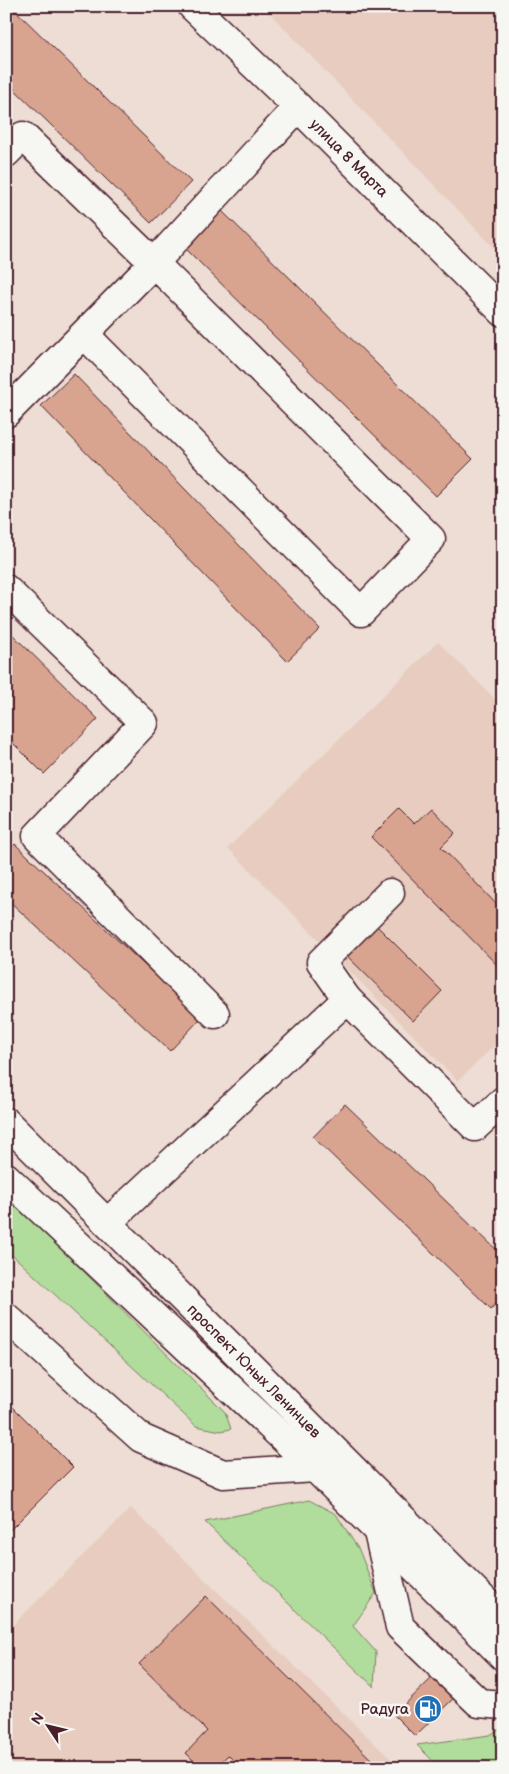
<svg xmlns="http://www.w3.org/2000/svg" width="509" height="1774" font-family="'Balsamiq Sans',sans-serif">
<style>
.built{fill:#e7ccbf}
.green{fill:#b0dd9b;stroke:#7d7e63}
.building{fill:#d9a48f;stroke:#4a1f2b}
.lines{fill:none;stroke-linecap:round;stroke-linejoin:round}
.minor-casing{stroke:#4a1f2b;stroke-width:31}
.major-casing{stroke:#4a1f2b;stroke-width:31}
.minor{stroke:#f6f6f2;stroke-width:28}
.major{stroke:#f6f6f2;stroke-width:28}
.labels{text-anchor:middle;stroke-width:5;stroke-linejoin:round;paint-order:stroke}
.street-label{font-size:15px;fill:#4a1f2b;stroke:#f6f6f2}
.poi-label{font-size:15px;fill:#4a1f2b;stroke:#f6f6f2;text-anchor:end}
</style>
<rect width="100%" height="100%" fill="#edddd4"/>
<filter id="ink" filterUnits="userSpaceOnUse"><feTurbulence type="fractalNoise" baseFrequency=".02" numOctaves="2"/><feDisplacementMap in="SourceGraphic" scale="10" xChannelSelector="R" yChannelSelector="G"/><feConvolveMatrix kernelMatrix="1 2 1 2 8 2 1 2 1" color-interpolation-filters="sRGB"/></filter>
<g filter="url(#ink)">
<g class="built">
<polygon points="263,6 503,6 503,257"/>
<polygon points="438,642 503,707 503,1037 458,1081 228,848"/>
<polygon points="131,1508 400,1768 6,1768 6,1632"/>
</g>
<g class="green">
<polygon points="6,1194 225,1412 231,1429 221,1431 196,1426 6,1249"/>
<polygon points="309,1500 336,1514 359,1550 376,1593 353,1626 376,1652 374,1687 205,1522"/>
<polygon points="503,1727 503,1768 440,1768 417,1745 490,1735"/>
</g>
<g class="building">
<polygon points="6,6 11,6 191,182 151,223 6,81"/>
<polygon points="221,210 473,459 436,496 184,247"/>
<polygon points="74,374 320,629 287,661 41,406"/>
<polygon points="6,628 98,719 44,774 6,736"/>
<polygon points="431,808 455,833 441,847 503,911 503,971 371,837 399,809 414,824"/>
<polygon points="15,844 201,1018 170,1051 6,898 6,853"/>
<polygon points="375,924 442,991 413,1021 345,954"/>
<polygon points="345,1104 503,1256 503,1296 491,1309 313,1137"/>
<polygon points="6,1400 73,1467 6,1534"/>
<polygon points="206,1596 380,1768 241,1768 228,1755 215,1768 201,1768 186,1753 207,1731 139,1664"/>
<polygon points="437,1673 458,1694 415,1736 394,1715"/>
</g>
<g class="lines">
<g class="minor-casing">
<g id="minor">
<polyline points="192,6 298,107 503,312"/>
<polyline points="6,153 23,136 154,263 298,107"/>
<polyline points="6,413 154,263 431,539 361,612 84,334"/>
<polyline points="6,589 144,723 37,836 215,1014"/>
<polyline points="347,999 321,962 390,893"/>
<polyline points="107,1223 347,999 475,1127 503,1101"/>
<polyline points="6,1317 141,1438 223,1474 315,1468"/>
<polyline points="378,1532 400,1627 479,1703 503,1705"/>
</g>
</g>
<g class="major-casing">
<g id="major">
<polyline points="6,1122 503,1619"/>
<polyline points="6,1177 315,1468 503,1656"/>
</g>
</g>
<use href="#minor" class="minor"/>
<use href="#major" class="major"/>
</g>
</g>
<defs>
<g id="fuel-disc" transform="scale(1.4375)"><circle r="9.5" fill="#1f6fb2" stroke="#f6f6f2"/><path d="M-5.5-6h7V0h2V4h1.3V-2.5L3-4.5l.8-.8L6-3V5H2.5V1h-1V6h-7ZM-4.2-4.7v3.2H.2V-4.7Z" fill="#fff"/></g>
</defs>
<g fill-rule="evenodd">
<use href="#fuel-disc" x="428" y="1709"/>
</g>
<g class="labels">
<g class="street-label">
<text transform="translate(349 158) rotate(45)" y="5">улица 8 Марта</text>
<text transform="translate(254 1371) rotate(45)" y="5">проспект Юных Ленинцев</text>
</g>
<g class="poi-label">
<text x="409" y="1714">Радуга</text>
</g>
</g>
<rect width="509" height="1774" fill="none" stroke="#f6f6f2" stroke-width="25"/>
<rect x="12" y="12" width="484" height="1749" fill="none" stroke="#4a1f2b" stroke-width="2" filter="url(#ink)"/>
<g transform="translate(48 1726) rotate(305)" stroke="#f6f6f2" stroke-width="4" paint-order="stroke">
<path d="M0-4L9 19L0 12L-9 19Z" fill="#4a1f2b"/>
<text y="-8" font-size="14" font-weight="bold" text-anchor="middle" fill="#4a1f2b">N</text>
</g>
</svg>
